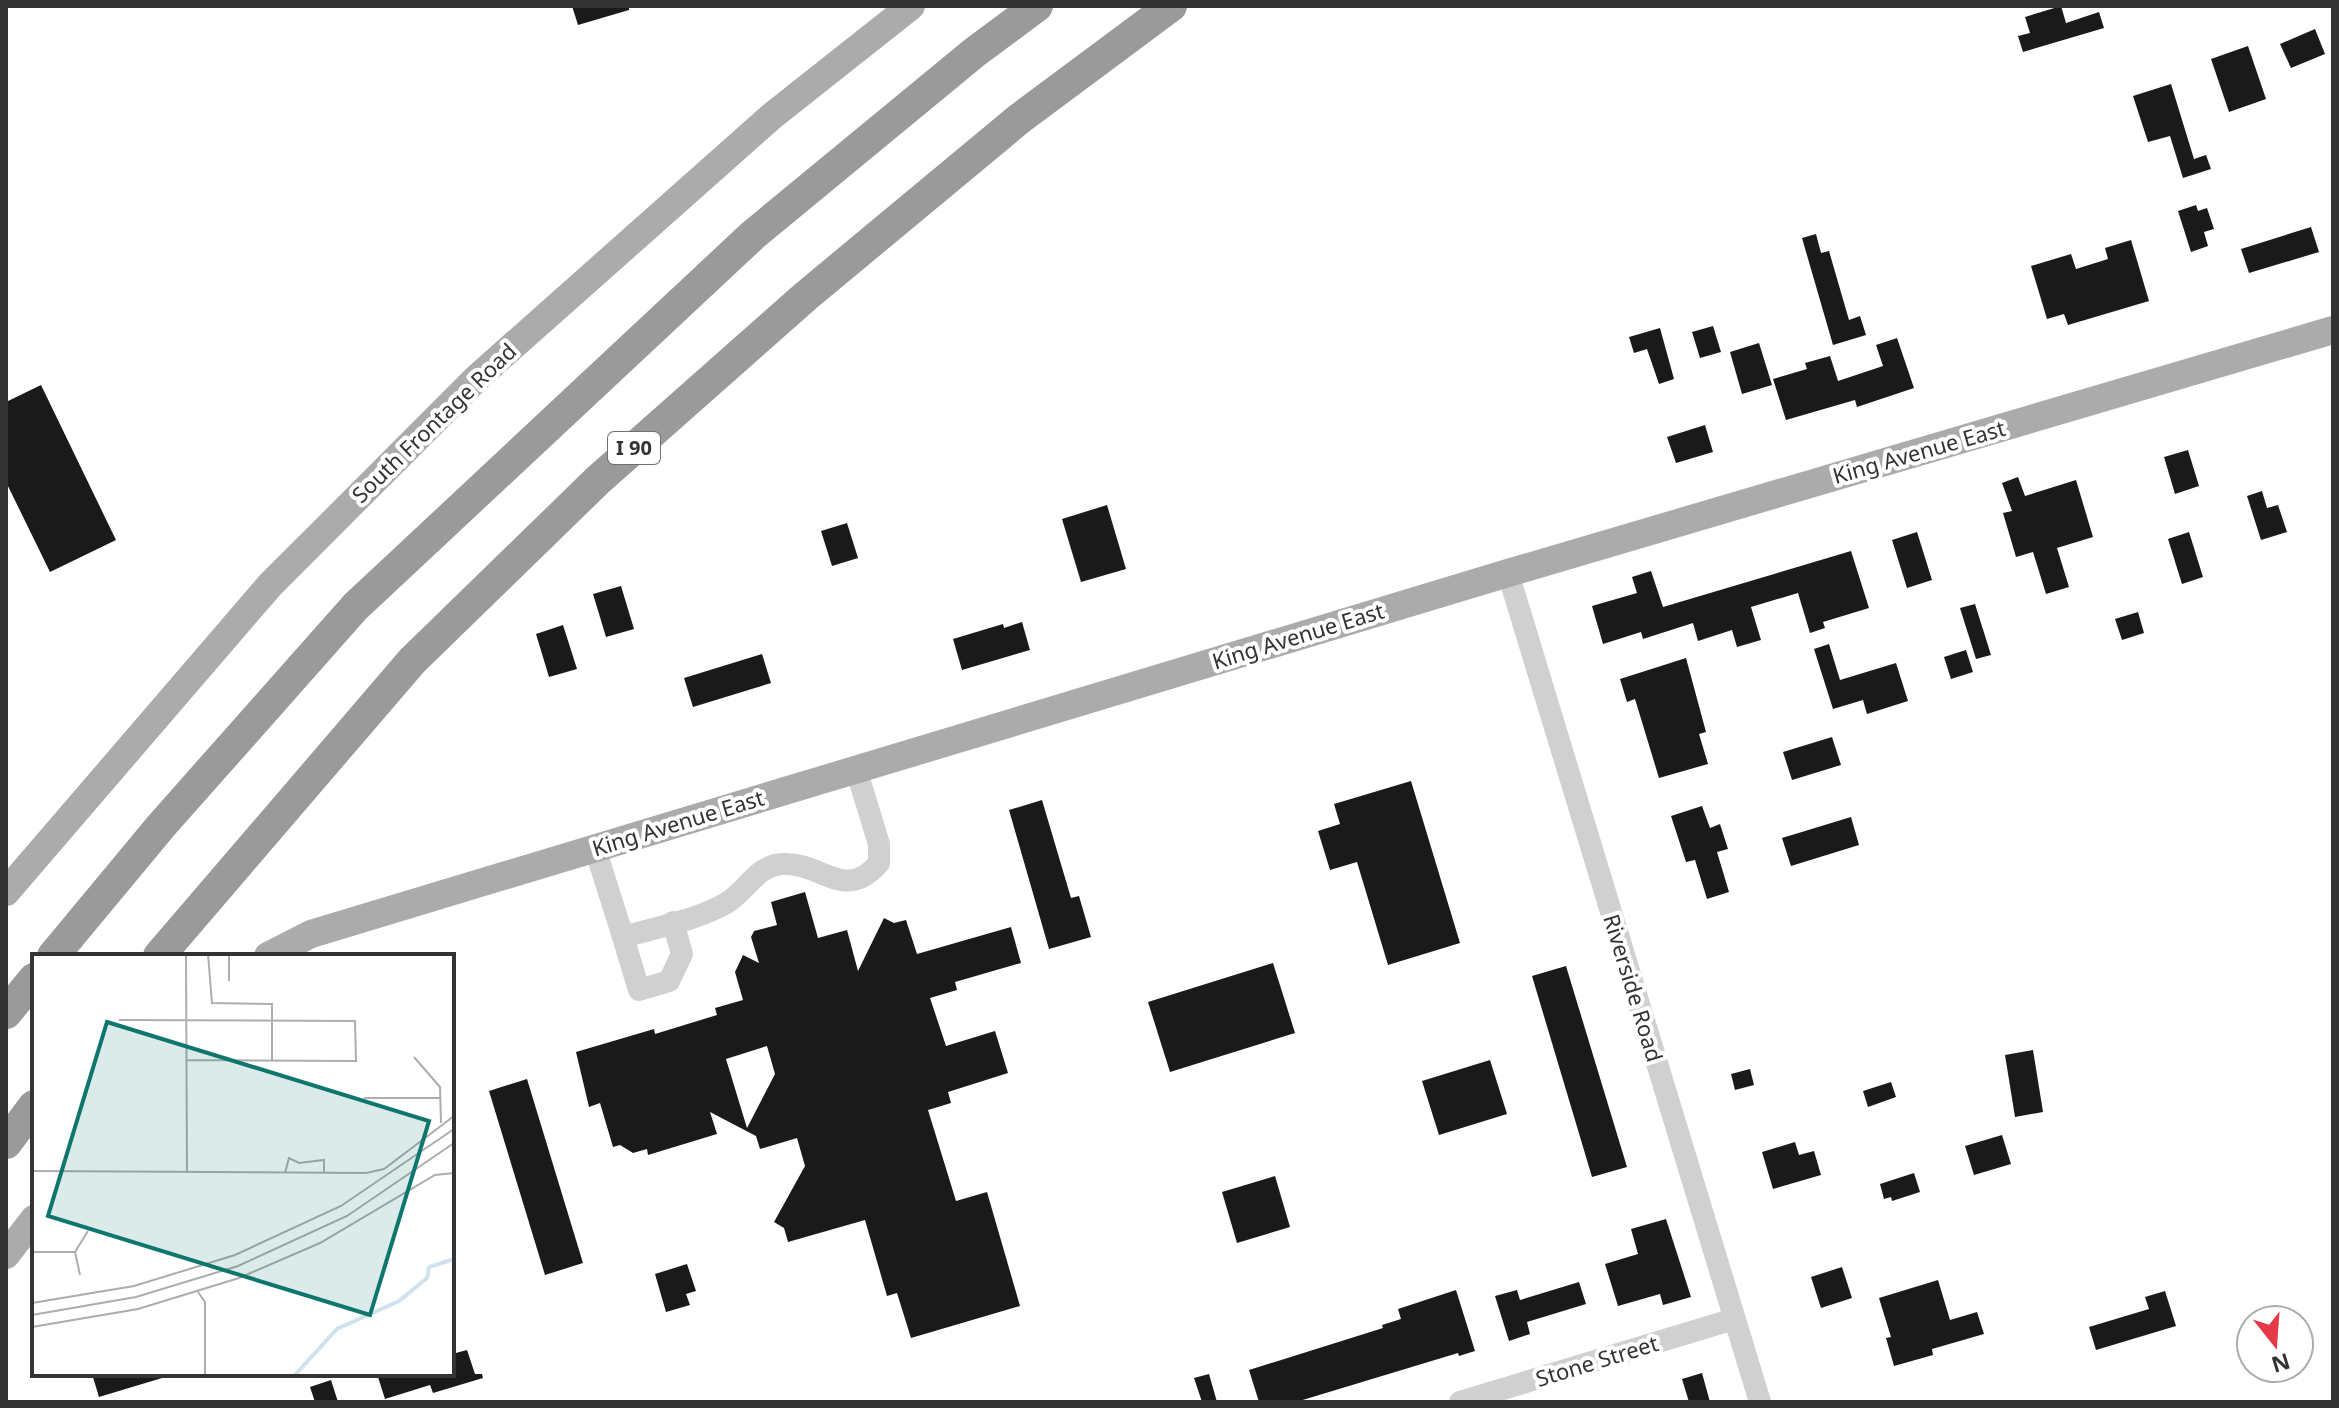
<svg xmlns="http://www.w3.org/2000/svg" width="2339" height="1408" font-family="'Noto Sans',sans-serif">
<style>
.building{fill:#1a1a1a;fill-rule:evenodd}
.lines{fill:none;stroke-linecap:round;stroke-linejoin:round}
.minor{stroke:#d0d0d0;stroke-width:22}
.major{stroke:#ababab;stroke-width:28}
.highway{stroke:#9a9a9a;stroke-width:32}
.labels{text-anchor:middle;stroke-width:8;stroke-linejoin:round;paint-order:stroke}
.shield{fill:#fff;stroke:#707070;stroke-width:2}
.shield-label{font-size:20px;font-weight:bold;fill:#333}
.street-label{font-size:22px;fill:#333;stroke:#fff}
.inset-river{fill:none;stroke:#cfe2ee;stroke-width:4}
.inset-road{fill:none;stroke:#adadad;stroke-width:2}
.view{fill:#0f766e;fill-opacity:0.15;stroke:#0f766e;stroke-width:4}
.inset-edge{fill:none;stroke:#333;stroke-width:4}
</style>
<rect width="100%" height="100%" fill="#fff"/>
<g class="building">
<polygon points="572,6 629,6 629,10 578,25"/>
<polygon points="2061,6 2066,23 2099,12 2104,28 2023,52 2018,36 2030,33 2025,17"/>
<polygon points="2315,29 2325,54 2291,68 2280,44"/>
<polygon points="2248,46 2266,99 2229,112 2211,59"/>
<polygon points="2171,84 2194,159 2206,155 2211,169 2183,178 2170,136 2148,142 2133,96"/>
<polygon points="2196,205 2198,211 2207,208 2214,229 2204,232 2208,246 2191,252 2178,211"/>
<polygon points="2311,227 2319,252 2249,273 2241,249"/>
<polygon points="1816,234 1821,253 1829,251 1849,320 1860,316 1866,335 1833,345 1802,238"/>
<polygon points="2131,240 2149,301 2068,325 2064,314 2047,319 2031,266 2071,254 2076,269 2108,259 2105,248"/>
<polygon points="1713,326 1721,352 1700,358 1692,332"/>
<polygon points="1660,328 1674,379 1659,384 1647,349 1634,353 1629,337"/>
<polygon points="1897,338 1914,388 1857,407 1855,400 1786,420 1773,379 1807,369 1805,363 1830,356 1838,381 1883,366 1876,345"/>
<polygon points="1759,343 1772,385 1742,394 1730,352"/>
<polygon points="41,385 116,540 50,572 6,482 6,402"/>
<polygon points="1705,425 1713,452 1676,463 1667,437"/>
<polygon points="2188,450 2199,486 2175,494 2164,457"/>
<polygon points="2018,477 2025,496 2076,480 2093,537 2057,548 2069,587 2046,594 2033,552 2016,557 2003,513 2012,511 2002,483"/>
<polygon points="2262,491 2267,508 2278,505 2287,532 2261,540 2247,496"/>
<polygon points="1107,505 1126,569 1081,582 1062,519"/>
<polygon points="847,523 858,558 832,566 821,531"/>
<polygon points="1917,532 1932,580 1907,588 1892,540"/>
<polygon points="2189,532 2203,577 2182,584 2168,539"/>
<polygon points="1851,551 1869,608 1823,622 1825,628 1810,633 1798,593 1751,607 1761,640 1737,647 1732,630 1698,641 1693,623 1643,639 1641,632 1603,644 1592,606 1637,593 1632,577 1651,571 1663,607"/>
<polygon points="621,586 634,629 606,637 593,594"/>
<polygon points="1975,604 1991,655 1976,659 1960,608"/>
<polygon points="2138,612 2144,633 2122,640 2115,619"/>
<polygon points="1022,622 1030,650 962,670 953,639 1003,624 1004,628"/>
<polygon points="563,625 577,669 549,677 536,634"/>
<polygon points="1829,644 1840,680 1896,663 1908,701 1867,714 1863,700 1833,709 1814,649"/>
<polygon points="1966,650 1973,672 1951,679 1944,657"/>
<polygon points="762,654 771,683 693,707 684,678"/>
<polygon points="1686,658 1706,732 1699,734 1708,764 1659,778 1635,699 1627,702 1620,679"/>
<polygon points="1832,737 1841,765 1792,780 1783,752"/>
<polygon points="1411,781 1460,943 1388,965 1357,862 1330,870 1318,831 1340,824 1334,804"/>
<polygon points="1042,800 1071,898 1079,896 1091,937 1049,949 1009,810"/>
<polygon points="1702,806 1710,828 1720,824 1728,849 1717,852 1729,892 1707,899 1695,860 1686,862 1671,816"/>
<polygon points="1851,817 1859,845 1791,866 1782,838"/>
<path d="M 805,892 L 818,938 L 847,930 L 858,971 L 884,918 L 894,923 L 906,920 L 917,954 L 1011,927 L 1021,963 L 955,982 L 957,990 L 930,998 L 946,1046 L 995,1031 L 1008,1073 L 948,1092 L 951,1103 L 928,1110 L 956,1201 L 987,1192 L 1020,1306 L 911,1338 L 897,1293 L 887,1296 L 865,1220 L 788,1242 L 784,1228 L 774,1222 L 805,1166 L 797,1138 L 760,1149 L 756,1136 L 710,1112 L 717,1134 L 648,1155 L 647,1149 L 633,1153 L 620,1145 L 613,1147 L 600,1103 L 589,1107 L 576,1052 L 654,1029 L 655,1034 L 717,1015 L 715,1008 L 743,1000 L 735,972 L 743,955 L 759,963 L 751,937 L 754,931 L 777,925 L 771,902 ZM 767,1046 L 775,1074 L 747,1128 L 726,1059 Z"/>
<polygon points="1273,963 1295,1033 1170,1072 1148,1002"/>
<polygon points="1566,966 1627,1167 1592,1177 1532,976"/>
<polygon points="2033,1050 2043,1112 2015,1117 2005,1055"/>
<polygon points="1490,1060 1507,1114 1439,1135 1422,1081"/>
<polygon points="1750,1069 1754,1085 1735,1090 1731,1074"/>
<polygon points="527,1079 583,1263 545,1275 489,1091"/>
<polygon points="1891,1082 1896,1097 1868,1107 1863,1091"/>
<polygon points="2002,1135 2011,1164 1974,1175 1965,1146"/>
<polygon points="1795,1142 1799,1155 1814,1151 1821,1175 1773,1189 1762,1152"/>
<polygon points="1914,1173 1920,1192 1892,1201 1891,1197 1884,1199 1880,1184"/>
<polygon points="1275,1176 1290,1227 1237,1243 1222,1192"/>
<polygon points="1666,1219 1691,1297 1663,1305 1660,1294 1618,1306 1605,1264 1638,1254 1631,1229"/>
<polygon points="687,1264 696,1291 686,1294 690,1305 666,1312 655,1274"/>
<polygon points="1842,1267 1852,1298 1821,1308 1811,1277"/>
<polygon points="1938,1280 1950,1320 1977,1312 1984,1334 1932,1349 1933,1355 1894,1366 1886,1338 1891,1337 1879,1298"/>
<polygon points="1579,1282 1586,1304 1527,1322 1530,1334 1509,1341 1495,1296 1517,1290 1520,1300"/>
<polygon points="1456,1290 1475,1351 1459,1356 1458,1353 1296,1402 1259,1402 1249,1370 1383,1328 1382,1325 1401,1319 1398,1309"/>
<polygon points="2165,1291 2176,1326 2096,1350 2089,1327 2149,1309 2145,1297"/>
<polygon points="467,1350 475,1374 482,1374 483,1378 433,1393 430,1385 385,1399 377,1374 452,1374 452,1354"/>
<polygon points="1702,1373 1710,1402 1689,1402 1682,1379"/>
<polygon points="92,1374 161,1374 162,1378 99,1397"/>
<polygon points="1209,1374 1217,1402 1202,1402 1194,1378"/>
<polygon points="331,1380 338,1402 315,1402 310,1387"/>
</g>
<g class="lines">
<g class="minor">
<polyline points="1508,573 1760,1402"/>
<path d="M 595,848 L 623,937 C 655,928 701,919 728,902 C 748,889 757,865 783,864 C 821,862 845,903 879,863 L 879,844 L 856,769"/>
<polyline points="623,937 639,990 669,981 682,954 673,922"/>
<polyline points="1460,1402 1734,1319"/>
</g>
<g class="major">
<polyline points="6,892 270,585 478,377 772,116 911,6"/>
<polyline points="268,956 311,934 1508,573 2333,330"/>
<polyline points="6,1255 34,1219"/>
</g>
<g class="highway">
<polyline points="53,956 161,826 355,607 753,235 975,52 1037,6"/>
<polyline points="159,956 412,661 598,480 806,296 1019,119 1171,6"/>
<polyline points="6,1013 34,979"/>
<polyline points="6,1143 34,1106"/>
</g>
</g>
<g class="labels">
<rect class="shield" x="608" y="432" width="52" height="32" rx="6"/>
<g class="shield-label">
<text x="634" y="455">I 90</text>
</g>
<g class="street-label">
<text transform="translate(434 423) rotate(-44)" y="8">South Frontage Road</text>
<text transform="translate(1919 452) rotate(-16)" y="8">King Avenue East</text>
<text transform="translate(1298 636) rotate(-17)" y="8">King Avenue East</text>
<text transform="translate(678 823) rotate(-17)" y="8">King Avenue East</text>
<text transform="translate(1633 988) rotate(73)" y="8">Riverside Road</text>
<text transform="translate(1597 1361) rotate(-17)" y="8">Stone Street</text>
</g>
</g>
<g transform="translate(32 954)">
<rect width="422" height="422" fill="#fff"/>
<path class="inset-river" d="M 262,422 L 305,375 L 367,347 L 395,324 L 397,313 L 422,305"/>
<path class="inset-road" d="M 154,0 L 155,218M 176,0 L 180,49 L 240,50 L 240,106M 197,0 L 197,27M 87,66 L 323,67 L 324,107 L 155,106M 382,103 L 408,133 L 409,169M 332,144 L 409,144M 0,217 L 334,219 L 352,215 L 422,162M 253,219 L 257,204 L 267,209 L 292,206 L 292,219M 0,298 L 43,298 L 48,321M 43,298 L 56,277M 166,338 L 173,348 L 173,422M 0,349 L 102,332 L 203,301 L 309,252 L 422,175M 0,361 L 104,343 L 206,312 L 315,262 L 422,189M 0,373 L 106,355 L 207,324 L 288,289 L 403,221 L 422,219"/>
<path class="view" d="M 75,68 L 397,167 L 338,361 L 16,262 Z"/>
<rect width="422" height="422" class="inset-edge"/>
</g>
<rect width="2339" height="1408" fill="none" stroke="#333333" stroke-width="16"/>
<g transform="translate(2275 1344) rotate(163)"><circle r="38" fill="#ffffff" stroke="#adadad" stroke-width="2"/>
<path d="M0-6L14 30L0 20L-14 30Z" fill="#e63946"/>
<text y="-12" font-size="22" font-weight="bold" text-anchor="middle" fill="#333333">N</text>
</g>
</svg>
